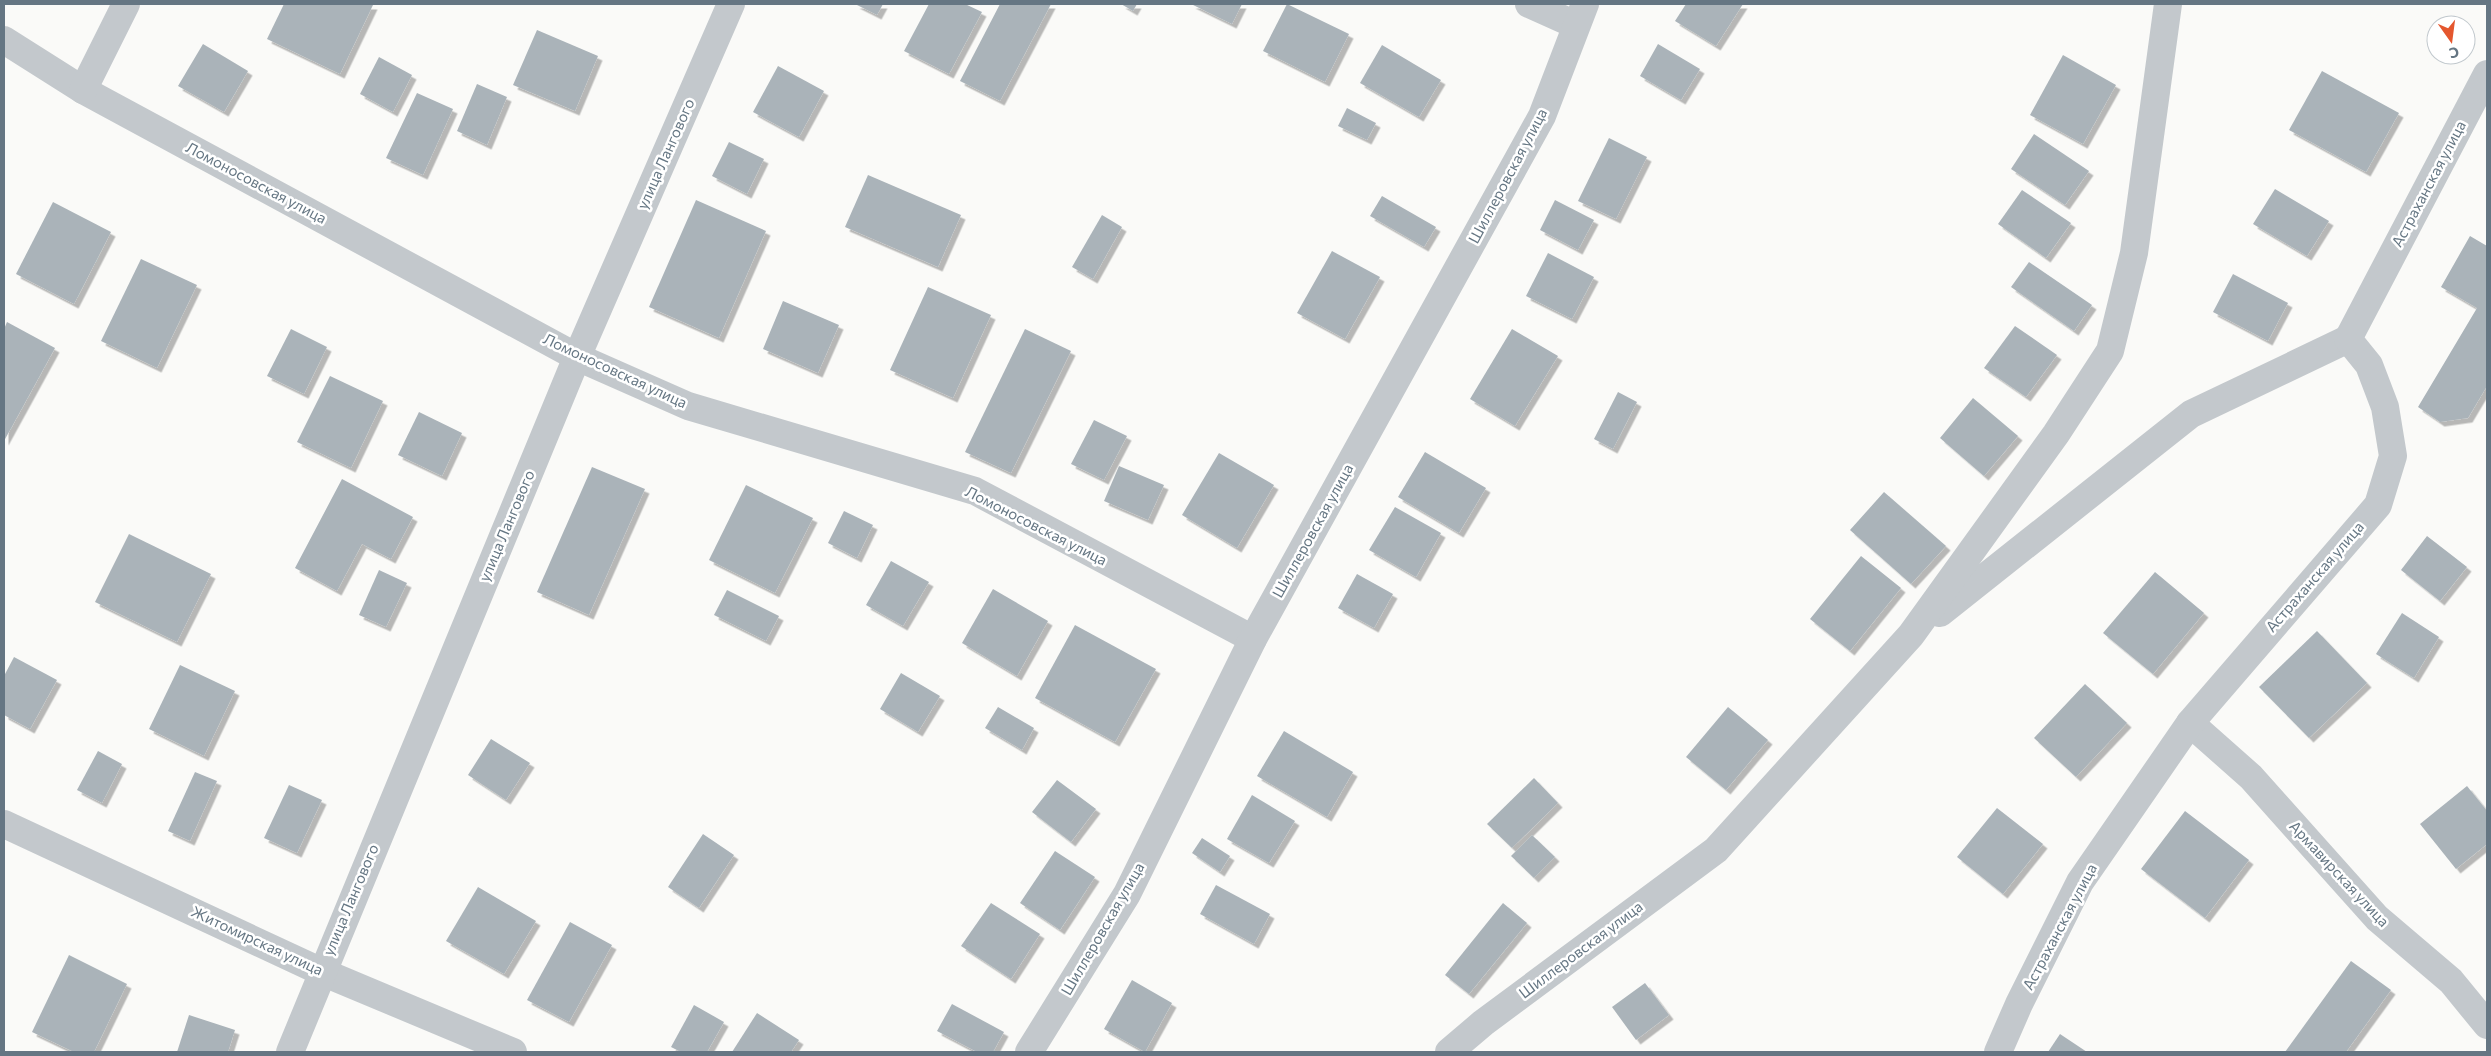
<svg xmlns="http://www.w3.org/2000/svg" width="2491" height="1056" font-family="Commissioner,sans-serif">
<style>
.building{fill:#aab3b9;filter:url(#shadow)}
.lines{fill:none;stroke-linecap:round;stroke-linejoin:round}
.minor{stroke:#c3c8cc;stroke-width:28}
.tertiary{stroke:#c3c8cc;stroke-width:28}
.labels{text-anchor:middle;stroke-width:5;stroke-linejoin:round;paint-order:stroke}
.street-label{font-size:15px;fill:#657683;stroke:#fff}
</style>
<defs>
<filter id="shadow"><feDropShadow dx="4.5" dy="4.5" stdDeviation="0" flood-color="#0004"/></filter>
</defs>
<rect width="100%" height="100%" fill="#fafaf8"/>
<g class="building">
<polygon points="284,4 373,5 340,74 267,39"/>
<polygon points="855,4 883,4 877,15"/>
<polygon points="929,4 965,4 982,12 949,74 904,51"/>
<polygon points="1000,4 1051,4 1000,101 960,81"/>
<polygon points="1121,4 1137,4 1133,11"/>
<polygon points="1191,4 1242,4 1232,24"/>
<polygon points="1287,4 1349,34 1325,82 1263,51"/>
<polygon points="1686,4 1743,4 1716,46 1675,21"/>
<polygon points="537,30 598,56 575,111 513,85"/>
<polygon points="203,44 248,71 224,112 178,86"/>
<polygon points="1658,44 1700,69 1681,100 1640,76"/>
<polygon points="1382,45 1441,80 1419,117 1360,83"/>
<polygon points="2063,55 2116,85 2083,144 2030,115"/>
<polygon points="379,57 412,75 393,112 360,94"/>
<polygon points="778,66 824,91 799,137 753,112"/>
<polygon points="2322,71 2399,113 2366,172 2289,130"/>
<polygon points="477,84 507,97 487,145 457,131"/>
<polygon points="417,93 453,109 423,175 386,158"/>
<polygon points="1347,108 1376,123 1367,140 1338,126"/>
<polygon points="2034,134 2089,171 2065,205 2011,169"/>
<polygon points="1609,138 1647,157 1616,219 1578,201"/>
<polygon points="729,142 764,159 747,194 712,176"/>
<polygon points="868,175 961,215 938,267 845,227"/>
<polygon points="2275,189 2329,221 2307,256 2253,224"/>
<polygon points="2022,190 2071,223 2046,258 1998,224"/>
<polygon points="1382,196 1436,227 1424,247 1370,216"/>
<polygon points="696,200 766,231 719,338 649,307"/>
<polygon points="1555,200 1594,220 1578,250 1540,230"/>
<polygon points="53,202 111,232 74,304 16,274"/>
<polygon points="1102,215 1122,227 1093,279 1072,267"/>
<polygon points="2470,236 2487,246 2487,386 2468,418 2440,422 2418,407 2477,308 2441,287"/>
<polygon points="1332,251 1380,277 1345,339 1297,313"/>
<polygon points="1548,253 1594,277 1572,319 1526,296"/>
<polygon points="141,259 197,285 157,368 101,341"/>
<polygon points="2029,262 2092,305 2074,331 2011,287"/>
<polygon points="2233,274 2288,303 2268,341 2213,312"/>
<polygon points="928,287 991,315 953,398 890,370"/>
<polygon points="783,301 839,325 818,373 763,349"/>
<polygon points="7,322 55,348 4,441 4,329"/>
<polygon points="2015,326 2057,355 2026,397 1984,368"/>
<polygon points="291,329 327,347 304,394 267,376"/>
<polygon points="1025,329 1071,351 1011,473 965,452"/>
<polygon points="1512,329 1558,356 1515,426 1470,399"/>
<polygon points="330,376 383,401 351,468 297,442"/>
<polygon points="1618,392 1637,402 1613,449 1594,439"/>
<polygon points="1973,398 2018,436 1984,476 1940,438"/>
<polygon points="419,412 462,433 442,476 398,455"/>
<polygon points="1094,420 1127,436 1104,480 1071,464"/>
<polygon points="1425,452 1486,488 1459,533 1398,497"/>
<polygon points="1219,453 1274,485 1237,548 1182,515"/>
<polygon points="1119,466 1164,485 1148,520 1104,501"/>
<polygon points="592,467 645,489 589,615 537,592"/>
<polygon points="342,479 413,517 391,559 362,544 337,591 295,568"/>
<polygon points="746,485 813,518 775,593 709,560"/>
<polygon points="1884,492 1946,546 1911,584 1850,530"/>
<polygon points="1395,507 1441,533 1416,577 1369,550"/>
<polygon points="844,511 873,525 857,558 828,543"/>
<polygon points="129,534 211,574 177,642 95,602"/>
<polygon points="2427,536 2467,567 2440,601 2401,570"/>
<polygon points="1861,556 1901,588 1850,651 1810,619"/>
<polygon points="891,561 929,582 903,626 866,605"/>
<polygon points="379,570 407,583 386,627 359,615"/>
<polygon points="2155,572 2204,613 2153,674 2103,633"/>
<polygon points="1357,574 1393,594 1374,628 1338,608"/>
<polygon points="993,589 1048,621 1017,676 962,643"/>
<polygon points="727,590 779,616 766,641 714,615"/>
<polygon points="2402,613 2439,637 2414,678 2376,654"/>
<polygon points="1075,625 1156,669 1115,742 1035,698"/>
<polygon points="2317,631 2367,683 2309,738 2259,687"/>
<polygon points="14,657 57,680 30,729 4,715 4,676"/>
<polygon points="180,665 235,691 204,756 149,729"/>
<polygon points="901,673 940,696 918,732 880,709"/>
<polygon points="2085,684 2127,723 2076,777 2034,738"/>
<polygon points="998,707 1034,728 1022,750 985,728"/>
<polygon points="1728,707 1768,740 1726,790 1686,757"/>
<polygon points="1284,731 1353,772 1327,817 1257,776"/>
<polygon points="491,739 530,763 506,800 468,775"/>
<polygon points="98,751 122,764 102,803 77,790"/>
<polygon points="195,772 217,781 190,841 168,831"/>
<polygon points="1534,778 1558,803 1512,848 1487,824"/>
<polygon points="1057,780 1096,809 1071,842 1032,812"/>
<polygon points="289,785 322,800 297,853 264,838"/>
<polygon points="2467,786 2487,811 2487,844 2456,869 2420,824"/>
<polygon points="1252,795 1295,821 1269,863 1227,839"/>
<polygon points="1997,808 2043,844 2003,894 1957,857"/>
<polygon points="2185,811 2249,860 2205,918 2141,869"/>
<polygon points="703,834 734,855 699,908 668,887"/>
<polygon points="1532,835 1555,857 1534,878 1511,856"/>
<polygon points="1202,838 1230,856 1220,872 1192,853"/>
<polygon points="1055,851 1095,877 1060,930 1020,903"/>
<polygon points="1216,885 1270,914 1254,944 1200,914"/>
<polygon points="478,887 536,921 504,974 446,941"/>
<polygon points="991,903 1040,934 1011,979 961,946"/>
<polygon points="1503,903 1527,923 1469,994 1445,975"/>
<polygon points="570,922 612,945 569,1022 527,1000"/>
<polygon points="69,955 127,984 94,1052 74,1052 32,1032"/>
<polygon points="2351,961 2391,990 2346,1052 2285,1052"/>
<polygon points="1132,980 1172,1003 1145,1052 1104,1029"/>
<polygon points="1645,983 1669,1015 1636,1040 1612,1007"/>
<polygon points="952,1004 1004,1032 993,1052 977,1052 937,1031"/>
<polygon points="694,1005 724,1022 707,1052 681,1052 671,1047"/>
<polygon points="757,1013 799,1040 791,1052 732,1052"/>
<polygon points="189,1015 235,1030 228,1052 177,1052"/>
<polygon points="2060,1034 2087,1052 2048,1052"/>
</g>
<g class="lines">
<g class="minor">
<polyline points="1529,4 1576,25"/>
<polyline points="4,40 83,90 577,357 688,406 975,491 1253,639"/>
<polyline points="83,90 126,4"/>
<polyline points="1940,613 2191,414 2348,339"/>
<polyline points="2190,723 2251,777 2377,918 2451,981 2487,1025"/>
<polyline points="4,824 322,972 513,1052"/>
<polyline points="1029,1052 1127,894 1253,639 1542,116 1585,4"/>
<polyline points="1449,1052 1483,1023 1716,850 1911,635 2056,434 2110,351 2134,253 2168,4"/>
<polyline points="1998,1052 2019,1004 2080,882 2190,723 2378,505 2393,456 2385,407 2369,365 2348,339 2487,74"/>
</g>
<polyline class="tertiary" points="290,1052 577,357 731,4"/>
</g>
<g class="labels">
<g class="street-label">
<text transform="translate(666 154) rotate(-66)" y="5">улица Лангового</text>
<text transform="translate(1508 176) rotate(-62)" y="5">Шиллеровская улица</text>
<text transform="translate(256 183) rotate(28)" y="5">Ломоносовская улица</text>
<text transform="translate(2429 184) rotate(-62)" y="5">Астраханская улица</text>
<text transform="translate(615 371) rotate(25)" y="5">Ломоносовская улица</text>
<text transform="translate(507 526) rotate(-67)" y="5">улица Лангового</text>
<text transform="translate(1036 526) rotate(27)" y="5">Ломоносовская улица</text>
<text transform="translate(1313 531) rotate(-61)" y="5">Шиллеровская улица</text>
<text transform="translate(2315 577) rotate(-49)" y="5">Астраханская улица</text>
<text transform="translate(2339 874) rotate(47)" y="5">Армавирская улица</text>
<text transform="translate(351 900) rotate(-67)" y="5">улица Лангового</text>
<text transform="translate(2060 927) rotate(-62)" y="5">Астраханская улица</text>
<text transform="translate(1103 929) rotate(-60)" y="5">Шиллеровская улица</text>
<text transform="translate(257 941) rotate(25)" y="5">Житомирская улица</text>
<text transform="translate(1581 950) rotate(-37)" y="5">Шиллеровская улица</text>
</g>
</g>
<rect width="2491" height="1056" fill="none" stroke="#657683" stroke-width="10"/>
<g transform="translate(2451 40) rotate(166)"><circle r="24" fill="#ffffff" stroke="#c1c8cd"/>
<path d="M0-4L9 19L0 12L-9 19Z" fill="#e4572e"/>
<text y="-8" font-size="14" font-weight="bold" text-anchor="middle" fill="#657683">С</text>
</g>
</svg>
